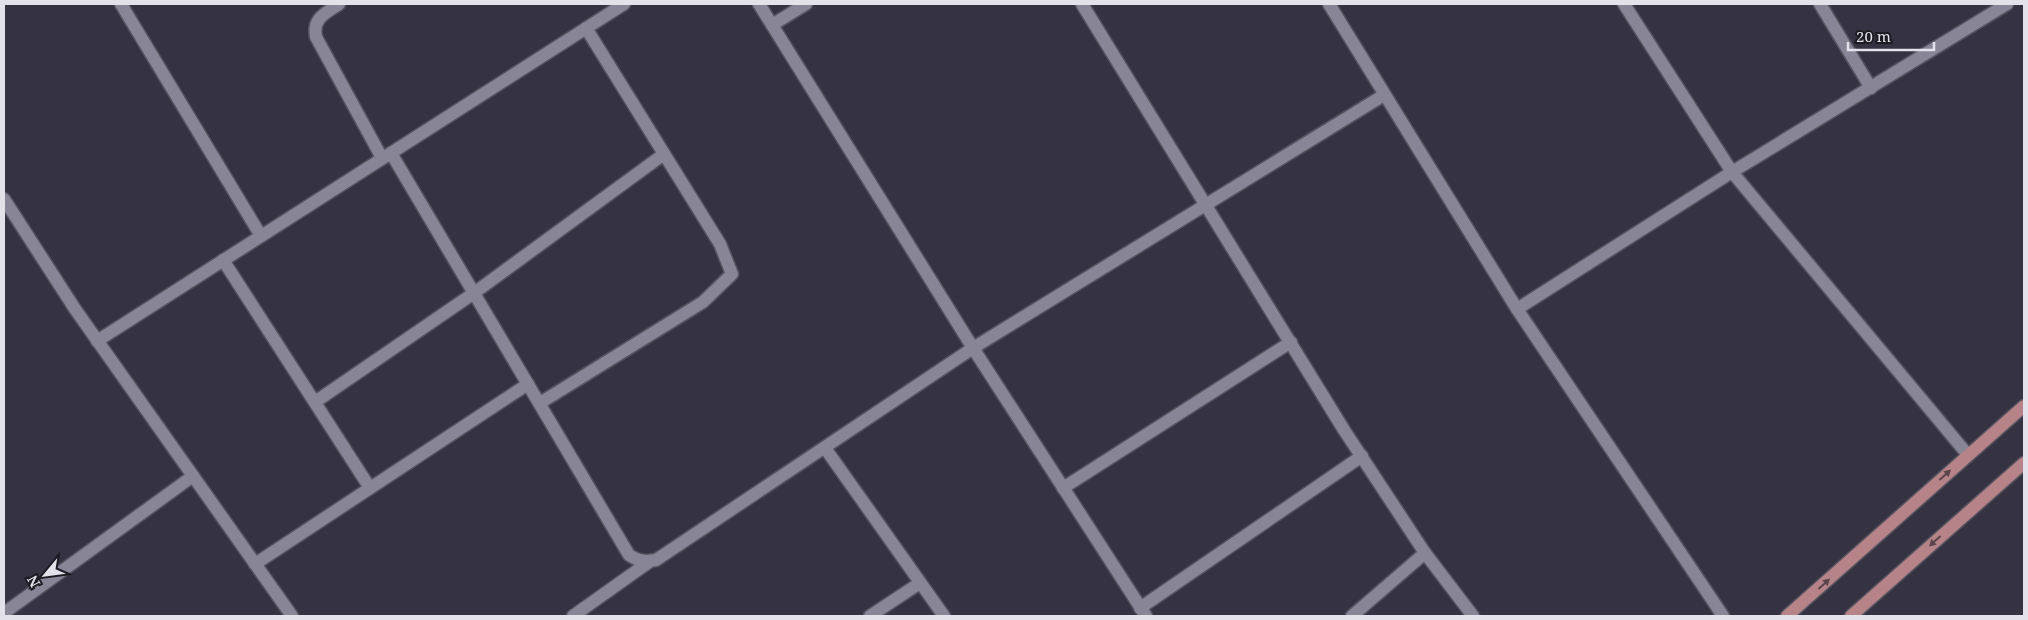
<svg xmlns="http://www.w3.org/2000/svg" width="2028" height="620" font-family="'Noto Serif',serif">
<style>
.lines{fill:none;stroke-linecap:round;stroke-linejoin:round}
.minor-casing{stroke:#54525f;stroke-width:15}
.major-casing{stroke:#54525f;stroke-width:15}
.minor{stroke:#888597;stroke-width:12}
.major{stroke:#b68388;stroke-width:12}
.oneway{fill:#5a454b}
</style>
<rect width="100%" height="100%" fill="#353341"/>
<g class="lines">
<g class="minor-casing">
<g id="minor">
<polyline points="121,4 261,236"/>
<path d="M 339,4 C 326,13 312,18 316,37 L 382,158"/>
<polyline points="759,4 973,348 1146,616"/>
<polyline points="1082,4 1344,430 1425,553 1473,616"/>
<polyline points="1329,4 1517,309 1723,616"/>
<polyline points="1624,4 1732,172 1968,455"/>
<polyline points="1820,4 1871,88"/>
<polyline points="772,25 806,4"/>
<path d="M 391,153 L 629,555 C 638,561 644,562 656,560 L 973,348 L 1384,95"/>
<polyline points="4,199 75,309 292,616"/>
<polyline points="223,260 370,488"/>
<polyline points="1517,309 1732,172 2007,4"/>
<polyline points="97,341 624,4"/>
<polyline points="315,402 474,293 664,154"/>
<polyline points="540,403 703,302 732,274 720,244 586,28"/>
<polyline points="825,448 944,616"/>
<polyline points="1063,488 1291,342"/>
<polyline points="255,564 528,384"/>
<polyline points="1140,608 1362,456"/>
<polyline points="4,613 193,476"/>
<polyline points="573,616 649,562"/>
<polyline points="870,616 920,583"/>
<polyline points="1352,616 1425,553"/>
</g>
</g>
<g class="major-casing">
<g id="major">
<polyline points="1787,616 2024,406"/>
<polyline points="1851,616 2024,463"/>
</g>
</g>
<use href="#minor" class="minor"/>
<use href="#major" class="major"/>
</g>
<defs><path id="oneway-solid" d="M-6-.8H1V-3.2L6.5 0L1 3.2V.8H-6Z" transform="scale(1.25)"/></defs>
<g class="oneway">
<use href="#oneway-solid" transform="translate(1945 475) rotate(-42)"/>
<use href="#oneway-solid" transform="translate(1935 541) rotate(138)"/>
<use href="#oneway-solid" transform="translate(1824 584) rotate(-42)"/>
</g>
<rect width="2028" height="620" fill="none" stroke="#e3e2eb" stroke-width="10"/>
<g transform="translate(45 575) rotate(241)" stroke="#1c1b22" stroke-width="4" paint-order="stroke">
<path d="M0-4L9 19L0 12L-9 19Z" fill="#e3e2eb"/>
<text y="-8" font-size="14" font-weight="bold" text-anchor="middle" fill="#e3e2eb">N</text>
</g>
<path d="M1848 42v8h86v-8" fill="none" stroke="#e3e2eb" stroke-width="2.5"/>
<text x="1856" y="42" font-size="15" fill="#e3e2eb" stroke="#1c1b22" stroke-width="4" paint-order="stroke">20 m</text>
</svg>
